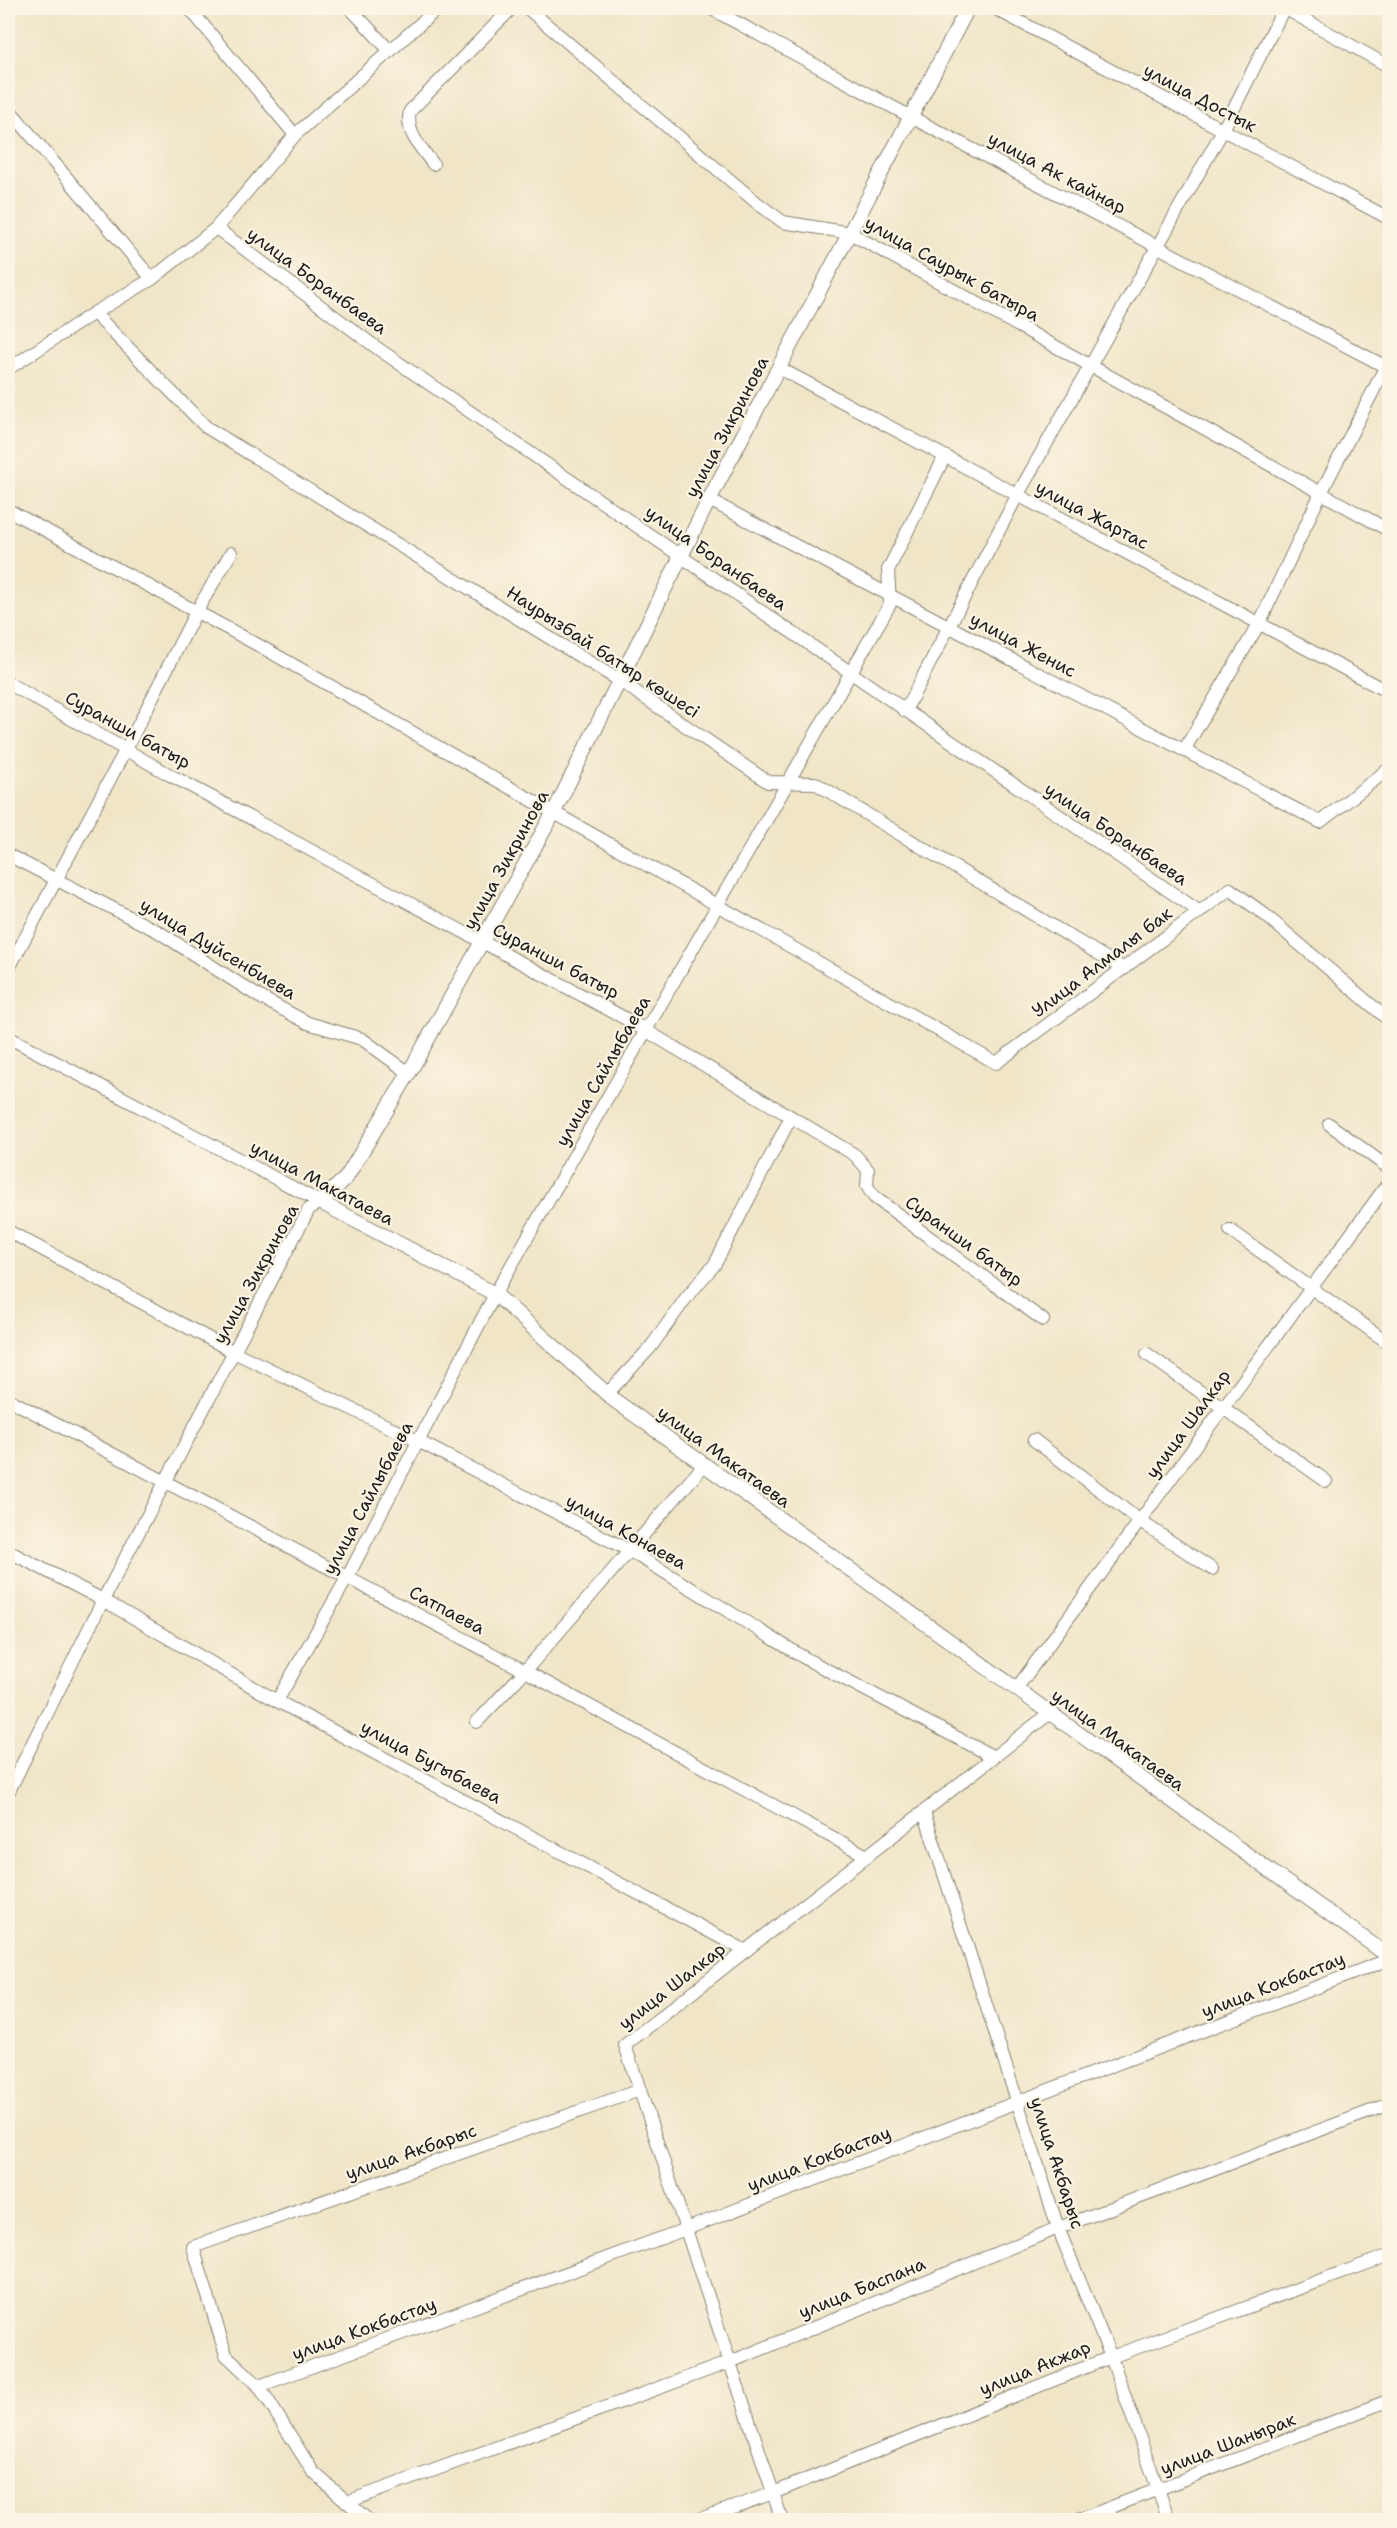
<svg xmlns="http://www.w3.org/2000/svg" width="1397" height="2528" font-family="'Shantell Sans',sans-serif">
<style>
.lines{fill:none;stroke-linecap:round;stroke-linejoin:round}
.minor-casing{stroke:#868072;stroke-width:14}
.tertiary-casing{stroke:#868072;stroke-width:16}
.minor{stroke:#fff;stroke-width:12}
.tertiary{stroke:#fff;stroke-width:14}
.labels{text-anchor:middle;stroke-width:4.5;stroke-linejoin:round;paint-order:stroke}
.street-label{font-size:18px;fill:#1c1c1c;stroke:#fcf5e5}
</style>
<rect width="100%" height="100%" fill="#fcf5e5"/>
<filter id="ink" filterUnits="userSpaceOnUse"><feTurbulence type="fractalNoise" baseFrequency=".0167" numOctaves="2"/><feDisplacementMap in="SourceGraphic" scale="12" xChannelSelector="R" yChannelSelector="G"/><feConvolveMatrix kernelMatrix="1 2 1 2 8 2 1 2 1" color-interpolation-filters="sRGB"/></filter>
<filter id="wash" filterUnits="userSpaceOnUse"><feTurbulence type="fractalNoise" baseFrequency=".008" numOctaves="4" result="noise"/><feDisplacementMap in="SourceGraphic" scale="24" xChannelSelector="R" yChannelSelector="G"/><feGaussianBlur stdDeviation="1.35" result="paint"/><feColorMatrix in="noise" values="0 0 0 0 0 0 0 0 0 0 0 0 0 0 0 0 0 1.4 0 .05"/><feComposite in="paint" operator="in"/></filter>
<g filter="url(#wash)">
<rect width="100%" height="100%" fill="#f0e5c7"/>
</g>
<g filter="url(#ink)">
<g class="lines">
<g class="minor-casing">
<g id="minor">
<polyline points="189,8 295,135"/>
<polyline points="350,8 390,51"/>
<polyline points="527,8 756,202 783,222 850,233 1390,531"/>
<polyline points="710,8 911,117 1390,369"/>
<polyline points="994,8 1390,219"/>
<polyline points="1284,8 1390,67"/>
<polyline points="8,108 152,279"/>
<path d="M 433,164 C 421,147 405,133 410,111 L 512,8"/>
<polyline points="216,228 377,348 1200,912"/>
<polyline points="94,313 206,427 620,681 768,782 815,783 1124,969"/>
<polyline points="779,368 1390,693"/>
<polyline points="8,369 94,313 152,279 216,228 295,135 438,8"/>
<polyline points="709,500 1320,822 1390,768"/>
<polyline points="8,510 258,645 996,1063 1230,889 1264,914 1390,1021"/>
<polyline points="8,683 170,775 630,1021 855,1155 868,1170 867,1186 874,1197 1043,1320"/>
<polyline points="905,711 1017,496 1223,130 1284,8"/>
<polyline points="1184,750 1259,624 1321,493 1390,358"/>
<polyline points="8,855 159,932 258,996 308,1023 362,1039 409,1073"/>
<polyline points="8,970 126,749 196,612 231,553"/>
<polyline points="8,1037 320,1202 309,1209 103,1600 8,1793"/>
<polyline points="1329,1124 1390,1169"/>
<polyline points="1230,1230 1390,1344"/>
<polyline points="8,1231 234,1352 418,1441 630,1551 808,1660 994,1757"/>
<polyline points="1147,1354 1326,1481"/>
<polyline points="607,1394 650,1348 686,1298 715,1264 791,1117"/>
<polyline points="8,1399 525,1671 867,1856"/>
<polyline points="1034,1440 1140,1521 1212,1569"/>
<polyline points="8,1551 103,1600 277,1701 746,1951"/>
<polyline points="1016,1689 1390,1181"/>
<polyline points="277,1701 347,1578 495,1294 890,604 888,570 944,458"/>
<polyline points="477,1722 525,1671 704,1465"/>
<polyline points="924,1812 1058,2228 1111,2357 1169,2520"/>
<polyline points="259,2386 686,2229 1390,1959"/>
<polyline points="347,2502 730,2362 1058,2228 1390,2104"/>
<polyline points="368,2520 313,2472 259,2386 226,2355 193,2247 640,2090"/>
<polyline points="697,2520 773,2493 1111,2357 1390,2255"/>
<polyline points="782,2520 625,2045 1050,1713"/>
<polyline points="1078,2520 1390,2400"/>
</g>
</g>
<g class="tertiary-casing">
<polyline id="tertiary" points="968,8 709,500 554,812 409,1073 346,1178 320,1202 495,1294 614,1400 1390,1957"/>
</g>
<use href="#minor" class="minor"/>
<use href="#tertiary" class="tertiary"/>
</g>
</g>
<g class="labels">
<g class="street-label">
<text transform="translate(1200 98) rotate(28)" y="6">улица Достык</text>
<text transform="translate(1057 173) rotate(28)" y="6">улица Ак кайнар</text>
<text transform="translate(952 269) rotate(29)" y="6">улица Саурык батыра</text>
<text transform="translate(317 281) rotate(36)" y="6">улица Боранбаева</text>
<text transform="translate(727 427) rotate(-62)" y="6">улица Зикринова</text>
<text transform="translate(1092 515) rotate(28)" y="6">улица Жартас</text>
<text transform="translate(716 558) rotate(35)" y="6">улица Боранбаева</text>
<text transform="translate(1023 645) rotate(28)" y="6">улица Женис</text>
<text transform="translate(603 652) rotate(33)" y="6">Наурызбай батыр көшесі</text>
<text transform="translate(128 730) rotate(29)" y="6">Суранши батыр</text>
<text transform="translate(1116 834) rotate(34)" y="6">улица Боранбаева</text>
<text transform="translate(506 860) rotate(-61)" y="6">улица Зикринова</text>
<text transform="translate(218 949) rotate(31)" y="6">улица Дуйсенбиева</text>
<text transform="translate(556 961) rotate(28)" y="6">Суранши батыр</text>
<text transform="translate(1102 962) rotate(-37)" y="6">Улица Алмалы бак</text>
<text transform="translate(603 1071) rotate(-60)" y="6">улица Сайлыбаева</text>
<text transform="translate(322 1183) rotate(28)" y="6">улица Макатаева</text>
<text transform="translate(964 1241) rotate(36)" y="6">Суранши батыр</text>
<text transform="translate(256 1274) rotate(-61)" y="6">улица Зикринова</text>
<text transform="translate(1188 1424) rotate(-54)" y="6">улица Шалкар</text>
<text transform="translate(724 1457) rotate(36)" y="6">улица Макатаева</text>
<text transform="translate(368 1498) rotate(-62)" y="6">улица Сайлыбаева</text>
<text transform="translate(626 1532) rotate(29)" y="6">улица Конаева</text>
<text transform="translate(447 1610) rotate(28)" y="6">Сатпаева</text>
<text transform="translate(1118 1740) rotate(36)" y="6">улица Макатаева</text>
<text transform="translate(431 1762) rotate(28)" y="6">улица Бугыбаева</text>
<text transform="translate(1273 1985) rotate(-21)" y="6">улица Кокбастау</text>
<text transform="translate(672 1986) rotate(-38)" y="6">улица Шалкар</text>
<text transform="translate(411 2152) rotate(-19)" y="6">улица Акбарыс</text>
<text transform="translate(819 2159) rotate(-21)" y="6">улица Кокбастау</text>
<text transform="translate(1057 2163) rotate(72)" y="6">улица Акбарыс</text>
<text transform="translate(862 2288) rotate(-22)" y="6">улица Баспана</text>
<text transform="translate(364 2329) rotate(-20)" y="6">улица Кокбастау</text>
<text transform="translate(1035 2368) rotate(-22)" y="6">улица Акжар</text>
<text transform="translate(1228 2444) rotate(-21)" y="6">улица Шанырак</text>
</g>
</g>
<rect width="1397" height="2528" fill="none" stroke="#fcf5e5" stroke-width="30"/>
</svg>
